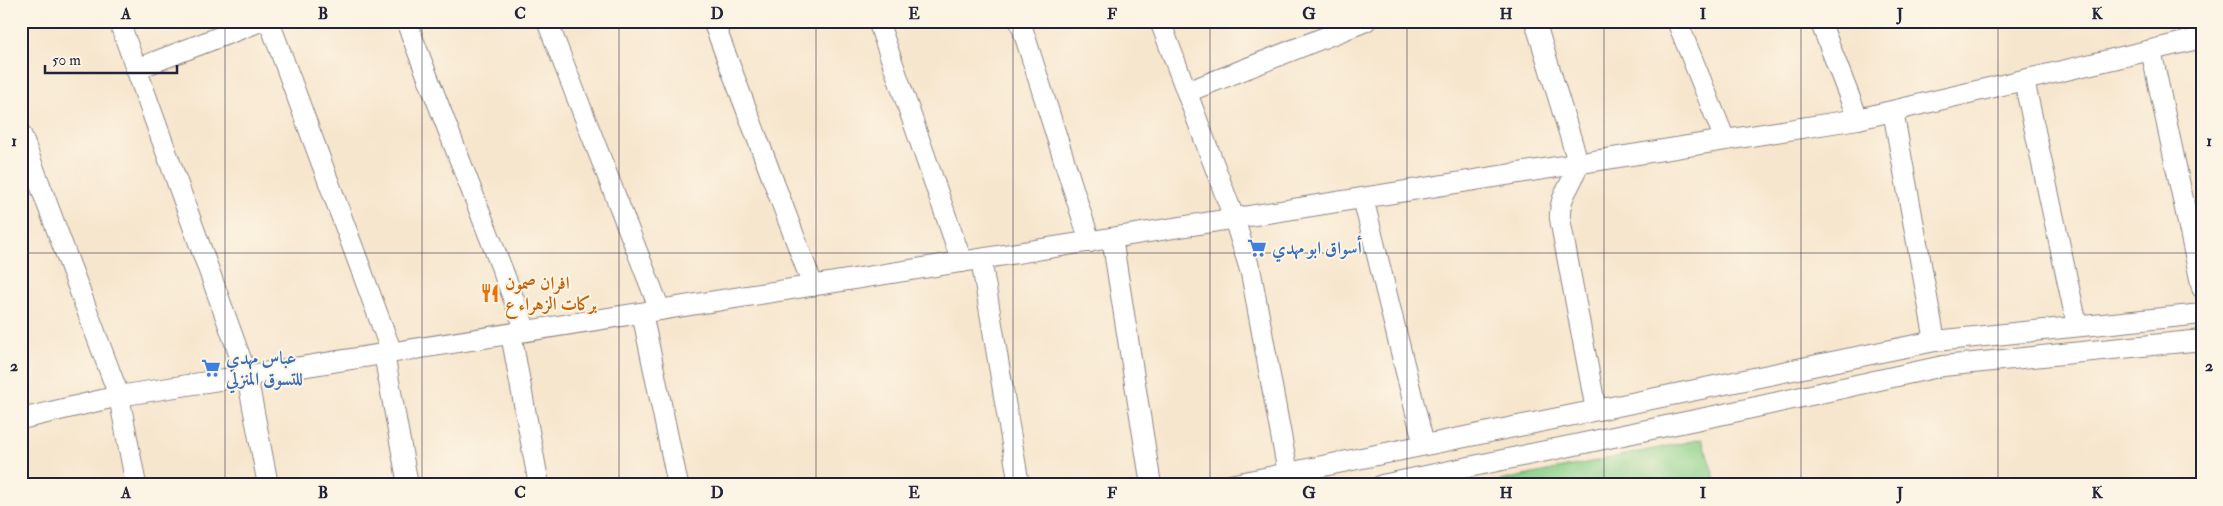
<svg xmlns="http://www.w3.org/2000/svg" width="2223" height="506" font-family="'IM FELL Double Pica',Amiri,serif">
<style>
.green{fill:#8dd28b;stroke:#587a63}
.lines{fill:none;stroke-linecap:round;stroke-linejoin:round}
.minor-casing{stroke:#8c8484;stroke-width:22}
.minor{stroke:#fff;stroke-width:20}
.grid{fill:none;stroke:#22223b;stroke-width:1;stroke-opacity:0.55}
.labels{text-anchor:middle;stroke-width:4;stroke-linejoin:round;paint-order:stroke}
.shop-label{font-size:18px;font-weight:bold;fill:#366cbe;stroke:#fcf5e5;text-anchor:start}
.food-label{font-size:18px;font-weight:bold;fill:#c56008;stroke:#fcf5e5;text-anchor:start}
.neatline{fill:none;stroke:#22223b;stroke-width:2}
.grid-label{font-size:16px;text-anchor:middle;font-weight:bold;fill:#22223b}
</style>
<rect width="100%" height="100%" fill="#fcf5e5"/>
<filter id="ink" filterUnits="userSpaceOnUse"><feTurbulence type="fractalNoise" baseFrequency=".02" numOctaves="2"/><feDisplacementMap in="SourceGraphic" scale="10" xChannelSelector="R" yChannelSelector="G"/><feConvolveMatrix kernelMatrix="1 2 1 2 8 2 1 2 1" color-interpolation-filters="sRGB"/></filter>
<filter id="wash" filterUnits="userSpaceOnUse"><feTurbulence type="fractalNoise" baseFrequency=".0096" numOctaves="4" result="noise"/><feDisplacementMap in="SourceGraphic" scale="20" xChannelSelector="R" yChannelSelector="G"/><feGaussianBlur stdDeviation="1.12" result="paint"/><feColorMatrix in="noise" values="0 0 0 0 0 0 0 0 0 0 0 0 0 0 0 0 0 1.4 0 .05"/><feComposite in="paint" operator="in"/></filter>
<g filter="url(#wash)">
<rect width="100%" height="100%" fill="#f7e6ce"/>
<polygon class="green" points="1702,439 1717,485 1480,485"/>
</g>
<g filter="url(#ink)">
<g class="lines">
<g class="minor-casing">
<g id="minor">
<polyline points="119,21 247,376 268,485"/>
<polyline points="269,21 392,353"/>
<polyline points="406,21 526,331"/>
<polyline points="547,21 660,310"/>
<polyline points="713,21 813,286"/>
<polyline points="878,21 962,262"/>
<polyline points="1020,21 1090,242"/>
<polyline points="1160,21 1234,218 1251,273 1288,473"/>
<path d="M 1535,21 L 1578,162 C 1575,184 1558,194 1560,219 L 1596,410"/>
<polyline points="1677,21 1725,140"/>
<polyline points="1820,21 1858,119"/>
<polyline points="2151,50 2202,288"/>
<polyline points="136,69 261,21"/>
<polyline points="2024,80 2077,325"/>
<polyline points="1187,92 1366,21"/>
<polyline points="1893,111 1935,341"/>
<polyline points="21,134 119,396 136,485"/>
<polyline points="1363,198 1424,445"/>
<polyline points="1112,238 1151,485"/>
<polyline points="981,259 1019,485"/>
<polyline points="642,313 678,485"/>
<polyline points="511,334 539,485"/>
<polyline points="384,354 408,485"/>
<polyline points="21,419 119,396 1858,119 2202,38"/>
<polyline points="1230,485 1935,341 2202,314"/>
<polyline points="1382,485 1729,413 1943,366 2202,340"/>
</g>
</g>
<use href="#minor" class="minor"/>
</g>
</g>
<path class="grid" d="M 225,21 L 225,485M 422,21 L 422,485M 619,21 L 619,485M 816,21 L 816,485M 1013,21 L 1013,485M 1210,21 L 1210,485M 1407,21 L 1407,485M 1604,21 L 1604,485M 1801,21 L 1801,485M 1998,21 L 1998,485M 21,253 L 2202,253"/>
<defs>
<g id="supermarket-bare" transform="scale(1.5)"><path d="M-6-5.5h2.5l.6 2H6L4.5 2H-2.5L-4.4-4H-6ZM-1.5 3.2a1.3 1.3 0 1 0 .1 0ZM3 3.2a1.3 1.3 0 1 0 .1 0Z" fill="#3f7fe0" stroke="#fcf5e5" stroke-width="2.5" paint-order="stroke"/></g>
<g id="restaurant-bare" transform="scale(1.5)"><path d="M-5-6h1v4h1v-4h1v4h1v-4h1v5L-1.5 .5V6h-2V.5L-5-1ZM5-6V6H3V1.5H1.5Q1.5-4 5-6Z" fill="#e8710a" stroke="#fcf5e5" stroke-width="2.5" paint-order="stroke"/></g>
</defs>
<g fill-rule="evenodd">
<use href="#supermarket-bare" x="1257" y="248"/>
<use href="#restaurant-bare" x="490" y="293"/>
<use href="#supermarket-bare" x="211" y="368"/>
</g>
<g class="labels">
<g class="shop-label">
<text x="1272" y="254">أسواق ابو مهدي</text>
<text x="226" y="364">عباس مهدي<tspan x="226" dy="21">للتسوق المنزلي</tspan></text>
</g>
<g class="food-label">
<text x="505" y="289">افران صمون<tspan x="505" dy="21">بركات الزهراء ع</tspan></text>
</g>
</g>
<rect width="2223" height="506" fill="none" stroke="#fcf5e5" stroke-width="55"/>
<path d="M45 65v8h132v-8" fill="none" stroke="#22223b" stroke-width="2.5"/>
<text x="52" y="65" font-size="15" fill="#22223b" stroke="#fcf5e5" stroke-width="4" paint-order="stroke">50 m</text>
<rect x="28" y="28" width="2168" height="450" class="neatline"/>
<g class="grid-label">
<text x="126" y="19">A</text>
<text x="323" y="19">B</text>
<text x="520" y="19">C</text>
<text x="717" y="19">D</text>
<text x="914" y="19">E</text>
<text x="1112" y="19">F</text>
<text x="1309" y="19">G</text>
<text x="1506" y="19">H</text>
<text x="1703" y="19">I</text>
<text x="1900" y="19">J</text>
<text x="2097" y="19">K</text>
<text x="14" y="146">1</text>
<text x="2209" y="146">1</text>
<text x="14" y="371">2</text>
<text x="2209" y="371">2</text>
<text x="126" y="498">A</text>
<text x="323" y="498">B</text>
<text x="520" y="498">C</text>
<text x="717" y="498">D</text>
<text x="914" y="498">E</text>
<text x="1112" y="498">F</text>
<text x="1309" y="498">G</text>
<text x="1506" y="498">H</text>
<text x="1703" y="498">I</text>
<text x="1900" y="498">J</text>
<text x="2097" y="498">K</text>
</g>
</svg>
